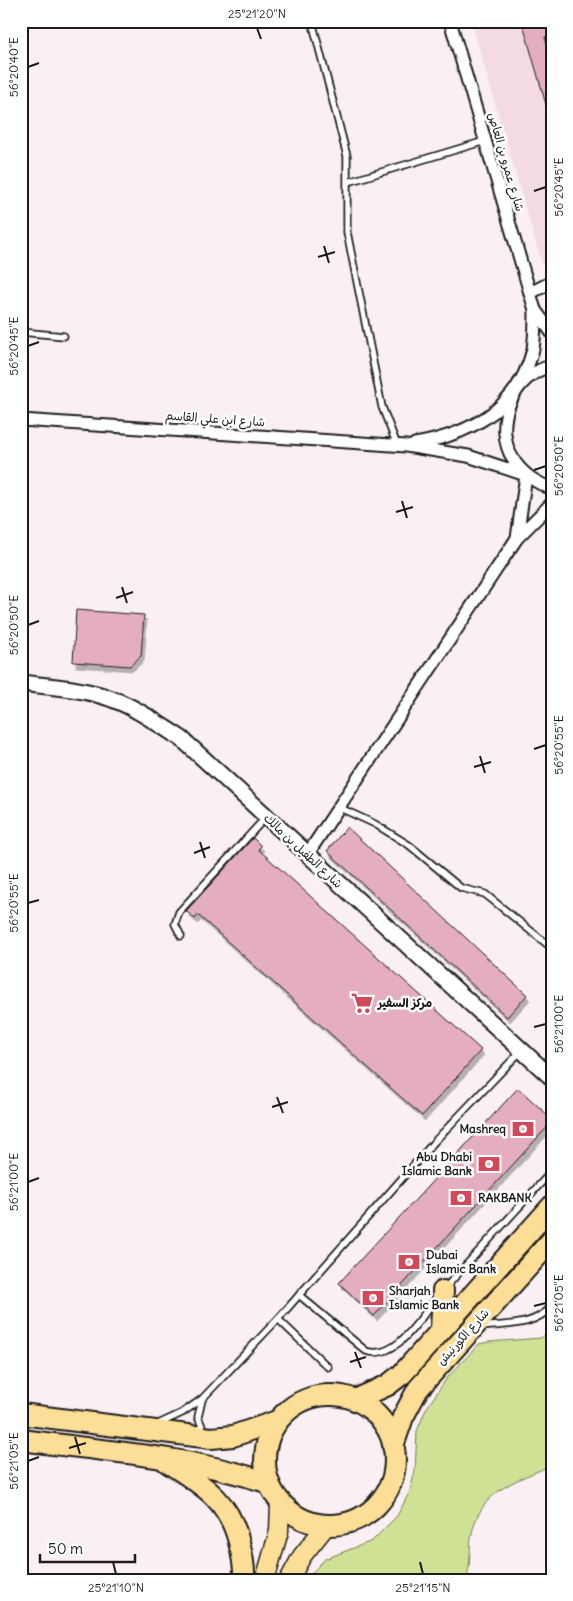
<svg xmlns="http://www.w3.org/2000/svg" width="573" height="1601" font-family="Delius,'Playpen Sans Arabic',sans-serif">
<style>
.built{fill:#f4dbe3}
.green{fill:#cfe195;stroke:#767e58}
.building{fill:#e5adc0;stroke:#1c1c1c;filter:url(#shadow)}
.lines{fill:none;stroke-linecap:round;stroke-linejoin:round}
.lane-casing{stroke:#1c1c1c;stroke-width:9}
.street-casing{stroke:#1c1c1c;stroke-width:15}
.secondary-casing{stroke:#1c1c1c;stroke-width:19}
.primary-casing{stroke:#1c1c1c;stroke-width:21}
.highway-casing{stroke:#1c1c1c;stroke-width:24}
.lane{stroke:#fff;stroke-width:5.5}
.street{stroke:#fff;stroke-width:11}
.secondary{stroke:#fff;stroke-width:15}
.primary{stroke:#fdde96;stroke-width:18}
.highway{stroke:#fdde96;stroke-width:20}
.ticks{fill:none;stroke:#1c1c1c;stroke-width:2}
.labels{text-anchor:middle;stroke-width:5;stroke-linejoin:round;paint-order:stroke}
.street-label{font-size:12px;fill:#1c1c1c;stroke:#fff}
.poi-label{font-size:12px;font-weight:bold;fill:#1c1c1c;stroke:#fff;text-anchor:start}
.neatline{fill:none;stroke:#1c1c1c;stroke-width:2}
.ticks-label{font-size:12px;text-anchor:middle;fill:#1c1c1c}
</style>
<defs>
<filter id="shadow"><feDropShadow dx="3" dy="5" stdDeviation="0" flood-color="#0004"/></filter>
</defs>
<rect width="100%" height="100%" fill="#faeff2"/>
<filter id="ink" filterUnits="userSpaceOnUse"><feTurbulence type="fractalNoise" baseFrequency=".02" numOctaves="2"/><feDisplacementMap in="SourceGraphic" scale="10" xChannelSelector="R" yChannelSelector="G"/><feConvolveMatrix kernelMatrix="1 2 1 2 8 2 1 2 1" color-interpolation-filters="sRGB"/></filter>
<g filter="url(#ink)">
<polygon class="built" points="471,21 552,21 552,268 542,264"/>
<path class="green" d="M 552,1329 L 552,1465 C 514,1482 479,1490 471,1538 C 469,1553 471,1565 466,1580 L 305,1580 L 325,1559 L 372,1541 L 397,1516 L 410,1491 L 415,1471 L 417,1431 L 426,1409 L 447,1378 L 479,1344 L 489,1342 L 541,1338 Z"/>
<g class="building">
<polygon points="522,21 552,21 552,36 545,37 552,64 552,115 549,115"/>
<polygon points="76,610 144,615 141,656 130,666 73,662"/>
<polygon points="347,827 527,995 507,1017 327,851"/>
<polygon points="253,838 261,846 258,849 481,1050 422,1116 198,915 195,919 186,911"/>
<polygon points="518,1088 552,1119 552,1122 374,1316 339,1283"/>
</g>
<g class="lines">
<g class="lane-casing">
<g id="lane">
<polyline points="312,21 347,156 347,232 382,407 397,445"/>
<polyline points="348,182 485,141"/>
<polyline points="21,332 64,336"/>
<polyline points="338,807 375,824 409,845 461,888 485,894 552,948"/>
<polyline points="181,936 175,924 179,912 266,817"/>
<polyline points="445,1288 552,1171"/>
<path d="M 299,1295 L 366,1351 C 396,1361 419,1319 436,1299"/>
<polyline points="278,1319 328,1367"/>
<path d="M 480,1327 C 506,1324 534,1327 552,1306"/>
<polyline points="202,1400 198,1417 204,1431"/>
<polyline points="156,1425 182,1413 202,1399 278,1319 435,1141 521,1051"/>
</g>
</g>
<g class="street-casing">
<g id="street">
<polyline points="450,21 535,310"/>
<polyline points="530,293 552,282"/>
<path d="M 552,366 C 513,374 492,425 513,459 C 522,474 535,482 552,489"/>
<polyline points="21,420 406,446 468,456 526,475 517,538"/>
<path d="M 415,444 C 471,434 519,408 533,349 C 535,336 535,323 535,310 L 552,333"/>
<polyline points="307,855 517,538 552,503"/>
</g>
</g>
<g class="secondary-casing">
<path id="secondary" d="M 21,683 C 51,687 84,688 112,699 C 137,708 160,725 182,739 L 552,1078"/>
</g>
<g class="primary-casing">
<g id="primary">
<polyline points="265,1580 279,1531 280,1503"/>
<polyline points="289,1580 302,1556 326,1526"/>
</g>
</g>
<g class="highway-casing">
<g id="highway">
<polyline points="441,1330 443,1291"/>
<circle cx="330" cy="1460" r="65"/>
<polyline points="355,1400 388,1385 402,1374 552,1206"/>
<polyline points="21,1414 211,1438 233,1436 277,1421"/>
<path d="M 21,1440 C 104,1451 189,1456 269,1483"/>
<polyline points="393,1446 403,1417 418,1389 552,1240"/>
<path d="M 167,1462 C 202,1485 228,1498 239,1542 C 242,1554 245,1567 244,1580"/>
</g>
</g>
<use href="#lane" class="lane"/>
<use href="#street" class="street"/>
<use href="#secondary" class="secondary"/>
<use href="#primary" class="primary"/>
<use href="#highway" class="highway"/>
</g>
</g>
<path class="ticks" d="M 257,28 L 261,39M 28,67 L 39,63M 534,191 L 546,187M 324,246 L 329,263M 318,257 L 335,252M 28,346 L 39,342M 534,470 L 546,466M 402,501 L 407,518M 396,512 L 413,507M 122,587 L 127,603M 116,598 L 133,592M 28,625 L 39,621M 534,749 L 546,745M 480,756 L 485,773M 474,767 L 491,762M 200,842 L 205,858M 194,853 L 210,847M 28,903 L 39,900M 534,1027 L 546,1024M 277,1097 L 283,1113M 272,1107 L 288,1102M 28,1182 L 39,1178M 534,1306 L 546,1303M 355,1352 L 361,1368M 350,1362 L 366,1357M 75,1437 L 80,1454M 69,1448 L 86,1443M 28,1461 L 39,1457M 113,1562 L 116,1574M 420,1562 L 423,1574"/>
<defs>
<g id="supermarket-bare" transform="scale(1.725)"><path d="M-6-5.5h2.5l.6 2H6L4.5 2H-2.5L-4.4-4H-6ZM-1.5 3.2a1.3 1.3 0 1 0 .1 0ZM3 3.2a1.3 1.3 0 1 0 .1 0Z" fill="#d1495b" stroke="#fff" stroke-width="2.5" paint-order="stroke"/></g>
<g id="bank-bare" transform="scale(1.725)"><path d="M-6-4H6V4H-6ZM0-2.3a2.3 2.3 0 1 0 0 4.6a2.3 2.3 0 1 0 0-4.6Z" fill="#d1495b" stroke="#fff" stroke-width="2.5" paint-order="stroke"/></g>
</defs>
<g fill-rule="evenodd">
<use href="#supermarket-bare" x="362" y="1003"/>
<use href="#bank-bare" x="523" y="1129"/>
<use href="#bank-bare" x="489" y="1164"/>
<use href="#bank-bare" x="461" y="1198"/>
<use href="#bank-bare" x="409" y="1262"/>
<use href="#bank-bare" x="373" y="1298"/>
</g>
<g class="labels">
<g class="street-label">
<text transform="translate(506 162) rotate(74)" y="4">شارع عمرو بن العاص</text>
<text transform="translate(215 419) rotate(4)" y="4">شارع ابن علي القاسم</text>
<text transform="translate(303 851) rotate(43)" y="4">شارع الطفيل بن مالك</text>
<text transform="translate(463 1337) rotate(-48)" y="4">شارع الكورنيش</text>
</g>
<g class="poi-label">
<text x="378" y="1007">مركز السفير</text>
<text x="506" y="1133" text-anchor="end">Mashreq</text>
<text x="472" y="1161" text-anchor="end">Abu Dhabi<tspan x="472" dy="14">Islamic Bank</tspan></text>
<text x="478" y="1202">RAKBANK</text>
<text x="426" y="1259">Dubai<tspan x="426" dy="14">Islamic Bank</tspan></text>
<text x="389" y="1295">Sharjah<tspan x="389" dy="14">Islamic Bank</tspan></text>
</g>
</g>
<rect width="573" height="1601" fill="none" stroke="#fff" stroke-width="55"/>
<path d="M40 1554v8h95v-8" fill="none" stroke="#1c1c1c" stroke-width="2.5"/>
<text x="48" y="1554" font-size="15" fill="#1c1c1c" stroke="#ffffff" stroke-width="4" paint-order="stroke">50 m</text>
<rect x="28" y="28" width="518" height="1546" class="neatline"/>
<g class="ticks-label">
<text x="257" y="18">25°21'20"N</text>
<text transform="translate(14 67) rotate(-90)" y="4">56°20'40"E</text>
<text transform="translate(559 187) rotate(-90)" y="4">56°20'45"E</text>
<text transform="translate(14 346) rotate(-90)" y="4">56°20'45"E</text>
<text transform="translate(559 466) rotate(-90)" y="4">56°20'50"E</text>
<text transform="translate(14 625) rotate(-90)" y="4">56°20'50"E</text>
<text transform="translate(559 745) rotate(-90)" y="4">56°20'55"E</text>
<text transform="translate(14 903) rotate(-90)" y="4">56°20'55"E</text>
<text transform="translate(559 1024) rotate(-90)" y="4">56°21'00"E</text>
<text transform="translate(14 1182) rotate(-90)" y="4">56°21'00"E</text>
<text transform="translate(559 1303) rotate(-90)" y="4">56°21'05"E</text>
<text transform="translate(14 1461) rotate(-90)" y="4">56°21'05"E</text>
<text x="116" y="1592">25°21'10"N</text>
<text x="423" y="1592">25°21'15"N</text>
</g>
</svg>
